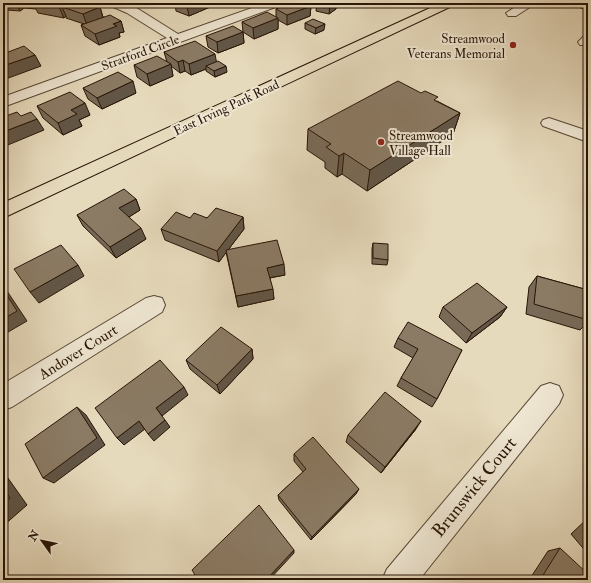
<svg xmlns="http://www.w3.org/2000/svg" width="591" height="583" font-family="'IM FELL Double Pica',serif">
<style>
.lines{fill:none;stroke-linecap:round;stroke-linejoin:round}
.minor-casing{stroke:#584634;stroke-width:2}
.major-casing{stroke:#281406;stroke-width:2}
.minor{fill:#efe7d3;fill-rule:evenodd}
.major{fill:#e6dabc;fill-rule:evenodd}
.wall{fill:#786a57;stroke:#281406}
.shaded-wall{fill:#615647;stroke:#281406}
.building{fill:#8b7b65;stroke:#281406}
.poi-dot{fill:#8f2418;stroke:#efe7d3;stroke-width:1.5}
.labels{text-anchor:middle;stroke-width:4;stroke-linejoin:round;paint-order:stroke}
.far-poi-label{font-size:13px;fill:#281406;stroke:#efe7d3;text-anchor:end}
.far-street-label{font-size:13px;fill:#281406;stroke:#efe7d3}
.street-label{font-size:15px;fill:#281406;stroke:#efe7d3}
.near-street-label{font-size:18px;fill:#281406;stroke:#efe7d3}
</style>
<rect width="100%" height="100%" fill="#e6dabc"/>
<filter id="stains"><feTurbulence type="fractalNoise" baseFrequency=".005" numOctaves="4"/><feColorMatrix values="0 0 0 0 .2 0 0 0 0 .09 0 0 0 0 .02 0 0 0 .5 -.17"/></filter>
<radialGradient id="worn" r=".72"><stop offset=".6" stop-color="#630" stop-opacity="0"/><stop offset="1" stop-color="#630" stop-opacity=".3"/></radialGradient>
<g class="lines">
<g class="minor-casing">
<g id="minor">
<polygon points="107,3 124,3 135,7 178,34 266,3 283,3 281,5 3,107 3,97 167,38 127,13 109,5"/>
<polygon points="521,3 536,3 516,16 508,16 506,13"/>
<polygon points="572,3 588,3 588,10 574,5"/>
<polygon points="588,36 588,45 580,45 578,42 583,37"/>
<polygon points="549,118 588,131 588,142 543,126 541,123 543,120"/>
<polygon points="154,296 162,298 165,305 162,312 12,407 3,410 3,384 146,298"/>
<polygon points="550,383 559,386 563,395 559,404 419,580 382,580 387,569 541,386"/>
</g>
</g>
<g class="major-casing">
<polygon id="major" points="441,3 456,3 454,5 3,218 3,203"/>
</g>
<use href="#minor" class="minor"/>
<use href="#major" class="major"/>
</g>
<g class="wall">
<polygon points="3,3 89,3 100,7 103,17 121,21 124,32 119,33 120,37 99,45 85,36 81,25 84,24 66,18 66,16 64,18 38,13 36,9 24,8 20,11 7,10 5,6 3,7"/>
<polygon points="175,3 210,3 210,7 189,16 176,11"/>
<polygon points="317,3 342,3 336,7 336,9 329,14 316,11"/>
<polygon points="311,6 310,16 287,25 278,20 278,29 254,39 243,32 244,43 218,53 208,47 206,36 243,32 242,22 276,17 276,9"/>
<polygon points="305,23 324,30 315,34 305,29"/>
<polygon points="164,52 216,61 227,72 215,77 206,71 206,69 191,75 185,71 180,73 171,66 173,76 150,86 137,77 134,65 167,62"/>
<polygon points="83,88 136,93 102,109 88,99"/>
<polygon points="437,101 460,113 453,134 367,191 342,174 337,177 325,168 325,162 307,150 308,129"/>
<polygon points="37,106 90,115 79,120 82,126 63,135 43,118"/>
<polygon points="136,199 140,210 129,217 146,239 116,258 83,226 77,215"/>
<polygon points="243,217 244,229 228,250 285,275 270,278 274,299 238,307 226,252 219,262 165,240 161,229 190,218"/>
<polygon points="373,243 388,260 387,265 372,264 372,249"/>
<polygon points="537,276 588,290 588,322 580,330 526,314 529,287"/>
<polygon points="443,307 507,307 500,317 466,343 439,317"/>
<polygon points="398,338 462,350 437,399 432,407 397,386 401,378 413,358 394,347"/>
<polygon points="252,349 253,359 220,394 190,369 186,360"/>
<polygon points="416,429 381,473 346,442 348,435"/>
<polygon points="294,454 356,494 311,540 279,500 278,495 303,472 294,461"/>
<polygon points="588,518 588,554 571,534"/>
<polygon points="560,548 588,580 529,580 548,551"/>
</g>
<g class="shaded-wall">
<polygon points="3,3 4,3 5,6 3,7"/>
<polygon points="16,3 21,3 24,8 20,11"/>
<polygon points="65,3 76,3 62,7 66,16 64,18 59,7"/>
<polygon points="193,3 210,3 210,7 189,16 187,6"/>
<polygon points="331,3 342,3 336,7 336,9 329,14 330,4"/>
<polygon points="311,6 310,16 287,25 287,15"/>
<polygon points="100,7 103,18 87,25 83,14"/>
<polygon points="278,18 278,29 254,39 253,28"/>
<polygon points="121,21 124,32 119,33 120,37 99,45 95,34 113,24"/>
<polygon points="325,24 324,30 315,34 316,28"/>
<polygon points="243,32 244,43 218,53 217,42"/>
<polygon points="3,46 4,46 10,57 3,60"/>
<polygon points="215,54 217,65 206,66 206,69 191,75 189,64"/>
<polygon points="35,55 41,66 3,80 3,66"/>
<polygon points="183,60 185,71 180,73 178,62"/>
<polygon points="171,64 173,76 150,86 147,74"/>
<polygon points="226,66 227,72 215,77 214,71"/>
<polygon points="133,81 136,93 102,109 97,98"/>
<polygon points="85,103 90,115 79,120 82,126 63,135 58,123 71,110"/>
<polygon points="460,113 453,134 367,191 370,170"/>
<polygon points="37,119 44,130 3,147 3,132"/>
<polygon points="344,153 342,174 337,177 339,156"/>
<polygon points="136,199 140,210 124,220 119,208"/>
<polygon points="243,217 244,229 219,262 217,251"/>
<polygon points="141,228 146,239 116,258 110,247"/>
<polygon points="284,264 285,275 268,278 267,268"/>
<polygon points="78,265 84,276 39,303 30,292"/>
<polygon points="3,285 27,321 3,335"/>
<polygon points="273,289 274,299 238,307 236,296"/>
<polygon points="507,307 500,317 466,343 472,333"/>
<polygon points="252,349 253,359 220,394 217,385"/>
<polygon points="184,387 188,395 162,416 156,408"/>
<polygon points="77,407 86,415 105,445 54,483 43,478"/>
<polygon points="165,420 170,427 154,441 148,434"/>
<polygon points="139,421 145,429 124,445 117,438"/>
<polygon points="421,421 416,429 381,473 385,467"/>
<polygon points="3,471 27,505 3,526"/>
<polygon points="359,489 356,494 311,540 312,537"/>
<polygon points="294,550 294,553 269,580 266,580"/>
</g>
<g class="building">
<polygon points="35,3 65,3 59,7"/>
<polygon points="72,3 89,3 100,7 83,14 62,7"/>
<polygon points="181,3 193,3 187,6"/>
<polygon points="292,3 305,3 311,6 287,15 276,9"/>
<polygon points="267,12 278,18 253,28 242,22"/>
<polygon points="110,15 121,21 113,24 117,26 95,34 81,25"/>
<polygon points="313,19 325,24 316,28 305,23"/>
<polygon points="233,26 243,32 217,42 206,36"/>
<polygon points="195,41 215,54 189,64 183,60 178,62 164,52"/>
<polygon points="24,46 35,55 3,66 3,54"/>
<polygon points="157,56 171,64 147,74 134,65"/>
<polygon points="218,61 226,66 214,71 206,66"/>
<polygon points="118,72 133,81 97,98 83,88"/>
<polygon points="398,81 421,93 425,91 438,97 434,100 460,113 370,170 344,153 339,156 326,147 331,144 308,129"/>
<polygon points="70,92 85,103 71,110 77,114 58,123 37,106"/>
<polygon points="17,112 21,116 31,112 37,119 3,132 3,117"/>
<polygon points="124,189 136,199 119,208 141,228 110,247 77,215"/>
<polygon points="216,208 243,217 217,251 161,229 176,212 190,218 194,213 207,218"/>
<polygon points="277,240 284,264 267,268 273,289 236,296 226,250"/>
<polygon points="373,243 388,244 388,260 373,258"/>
<polygon points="61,245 78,265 30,292 14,269"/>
<polygon points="537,276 588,290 588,320 534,304"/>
<polygon points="477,283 507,307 472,333 443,307"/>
<polygon points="3,289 17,311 3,319"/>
<polygon points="408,322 462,350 437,399 401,378 418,349 398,338"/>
<polygon points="221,327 252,349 217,385 186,360"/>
<polygon points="160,360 184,387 156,408 165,420 148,434 139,421 117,438 95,408"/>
<polygon points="385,392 421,421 385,467 348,435"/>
<polygon points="77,407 97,438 43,478 25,444"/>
<polygon points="313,437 359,489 312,537 278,495 306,469 294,454"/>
<polygon points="3,488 10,498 3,503"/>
<polygon points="259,505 294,550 266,580 198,580 192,570"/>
<polygon points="588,527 588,535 584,531"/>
<polygon points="560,548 588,574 588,580 540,580"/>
</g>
<g class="poi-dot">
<circle cx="513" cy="45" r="4"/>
<circle cx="381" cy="142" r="4"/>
</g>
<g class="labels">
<g class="far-poi-label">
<text x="505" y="43">Streamwood<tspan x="505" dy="15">Veterans Memorial</tspan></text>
<text x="389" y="140" text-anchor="start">Streamwood<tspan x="389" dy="15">Village Hall</tspan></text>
</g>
<g class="far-street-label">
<text transform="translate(140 52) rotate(-20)" y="5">Stratford Circle</text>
<text transform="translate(226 107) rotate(-25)" y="5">East Irving Park Road</text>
</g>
<g class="street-label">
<text transform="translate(78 352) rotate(-32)" y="5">Andover Court</text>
</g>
<g class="near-street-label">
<text transform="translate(474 487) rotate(-51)" y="6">Brunswick Court</text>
</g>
</g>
<rect width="591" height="583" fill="none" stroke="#e6dabc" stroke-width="16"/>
<rect x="4" y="4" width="583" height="575" fill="none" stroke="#281406" stroke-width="2"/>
<rect x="8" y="8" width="575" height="567" fill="none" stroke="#281406"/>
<g transform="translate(42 541) rotate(303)" stroke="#efe7d3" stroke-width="3" paint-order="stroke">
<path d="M0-3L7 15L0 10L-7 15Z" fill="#281406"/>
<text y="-6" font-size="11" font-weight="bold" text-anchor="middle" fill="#281406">N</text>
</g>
<rect width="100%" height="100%" filter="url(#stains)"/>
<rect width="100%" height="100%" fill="url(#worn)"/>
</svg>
